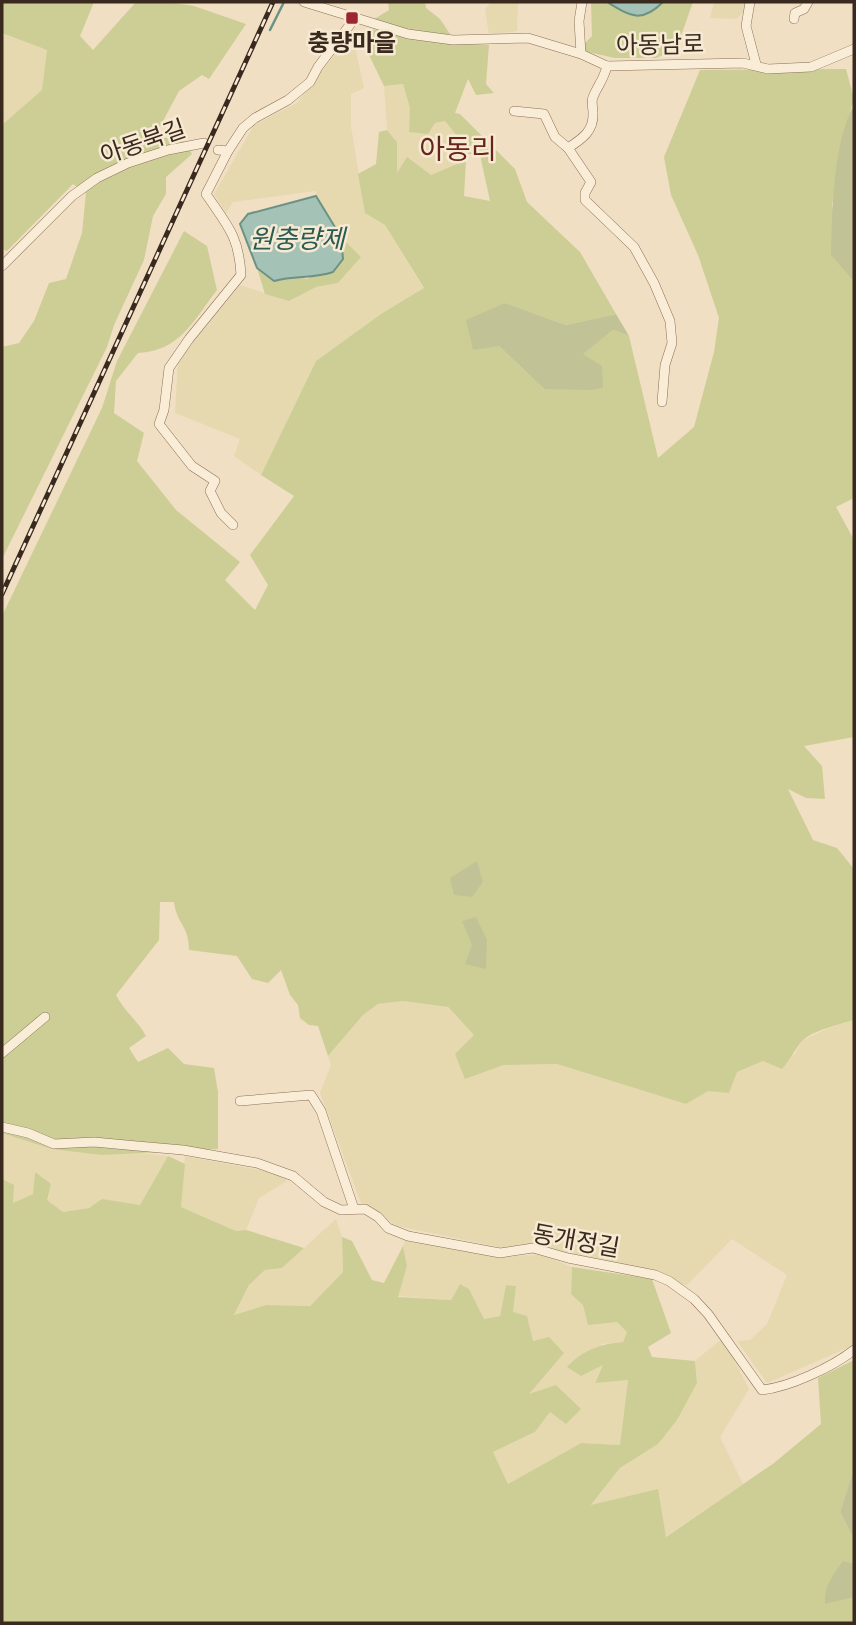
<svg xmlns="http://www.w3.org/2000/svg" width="856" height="1625" font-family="Georgia,'Noto Sans KR',serif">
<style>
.farmland{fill:#e6d9b0}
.green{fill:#ccce96}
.cemetery{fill:#c1c396}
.water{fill:#a5c2b7;stroke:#6c9185;stroke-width:2}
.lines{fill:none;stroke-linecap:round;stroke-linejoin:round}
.stream{stroke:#6c9185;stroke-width:2.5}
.street-casing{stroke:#8b6f59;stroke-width:10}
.street{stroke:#faedd7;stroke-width:9}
.rail-casing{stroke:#3a291e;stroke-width:5}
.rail{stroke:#f7ead3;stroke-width:2.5;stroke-dasharray:8;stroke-linecap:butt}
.poi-dot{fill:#9c2731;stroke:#f7ead3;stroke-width:2.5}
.labels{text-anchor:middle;stroke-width:5;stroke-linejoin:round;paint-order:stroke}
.poi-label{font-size:24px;font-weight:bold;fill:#3a291e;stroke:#f7ead3}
.street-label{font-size:24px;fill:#3a291e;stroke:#f7ead3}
.water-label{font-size:26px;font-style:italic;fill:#2c5a54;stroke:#f7ead3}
.quarter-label{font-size:28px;fill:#68251c;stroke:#f7ead3}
</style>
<rect width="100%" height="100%" fill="#f0dfc3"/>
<g class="farmland">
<polygon points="491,2 518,2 517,31 489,35 485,9"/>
<polygon points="714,2 747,2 743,13 736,19 710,18"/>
<polygon points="2,33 47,50 43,90 2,125"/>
<polygon points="352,33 364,88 351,94 351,126 365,212 385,225 424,289 381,314 316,361 261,475 234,456 240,439 175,413 178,361 240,285 289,301 316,287 338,283 361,257 341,237 327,216 316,196 316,191 233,202 226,213 214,194 254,125 297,103"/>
<polygon points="403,84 410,108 435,123 445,121 457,136 459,154 466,160 431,175 397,174 397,142 387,130 384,86"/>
<polygon points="403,1001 447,1007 475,1035 465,1079 504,1065 557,1064 686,1104 737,1072 763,1061 794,1055 803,1040 829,1028 854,1020 854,1345 767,1383 737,1341 750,1340 767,1324 787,1275 732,1239 687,1285 550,1258 572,1267 571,1294 618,1322 627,1332 623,1342 601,1344 604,1364 595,1382 628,1380 620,1445 581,1443 508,1484 493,1452 535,1432 550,1412 528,1395 533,1341 513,1312 516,1286 506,1285 500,1316 483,1319 469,1289 460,1284 451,1300 397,1296 407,1266 403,1246 405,1240 511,1256 538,1255 397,1226 361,1203 320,1093 331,1065 328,1056 363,1015 378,1004"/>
<polygon points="2,1133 102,1155 132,1152 168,1156 140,1205 102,1200 89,1208 63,1212 47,1200 35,1172 33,1194 12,1204 2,1179"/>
<polygon points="185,1156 281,1174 287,1181 259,1198 246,1230 236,1231 181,1207"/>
<polygon points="336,1219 342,1237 343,1272 310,1306 266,1305 234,1315 249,1285 265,1270 282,1268"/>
<polygon points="719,1341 724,1341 749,1389 720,1437 743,1484 665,1537 591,1506 620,1468 658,1444 697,1383 695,1361"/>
</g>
<g class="green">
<polygon points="3,2 94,2 80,36 93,50 136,2 168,2 194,6 246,24 209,79 202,75 179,91 155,136 184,141 192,154 166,177 166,194 153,216 144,260 114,325 107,347 2,559 2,347 19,343 34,321 49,283 66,279 82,233 86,193 73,184 7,251 2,249 2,125 42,90 47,50 2,33"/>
<polygon points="388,2 425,2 426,8 440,19 450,34 438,36 371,21 389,10"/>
<polygon points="591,2 693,2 682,33 666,54 656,58 615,58 578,50 592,36"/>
<path d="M 371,29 L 446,43 L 489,45 L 486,84 L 494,93 L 476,95 L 468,79 L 455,113 L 460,114 L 515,169 L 527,202 L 580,252 L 616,314 L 566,325 L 505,303 L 499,346 L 544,389 L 582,354 L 613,330 L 629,336 L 658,458 L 694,427 L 714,352 L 719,318 L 698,255 L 671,195 L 664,157 L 700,70 L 846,69 L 854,99 L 842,140 L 832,206 L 853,278 L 854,277 L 854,498 L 836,507 L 854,540 L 854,737 L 804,746 L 822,766 L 825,799 L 806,798 L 788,789 L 813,840 L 837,848 L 854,869 L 854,1020 C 841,1024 811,1031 802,1041 C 795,1049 790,1060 782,1069 L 763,1061 L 737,1072 L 729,1093 L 708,1091 L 686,1104 L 557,1064 L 504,1065 L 465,1079 L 455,1054 L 474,1035 L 448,1007 L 403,1001 L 378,1004 L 363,1015 L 328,1056 L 318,1026 L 309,1025 L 300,1018 L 298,1005 L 290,995 L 281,970 L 268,983 L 252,979 L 237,956 L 189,950 C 189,925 177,925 174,902 L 160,902 L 159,940 L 116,995 C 124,1011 138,1021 146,1036 L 129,1048 L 138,1062 L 168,1048 L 184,1064 L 214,1068 L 218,1092 L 218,1149 L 102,1155 L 52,1149 L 2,1133 L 2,616 L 102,408 L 117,361 L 184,231 L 207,246 L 217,290 C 193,321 180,351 138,353 L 116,381 L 114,413 L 144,433 L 137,461 L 176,510 L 240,562 L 225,580 L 255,610 L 268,585 L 250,555 L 294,496 L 261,475 L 316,361 L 381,314 L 424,288 L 385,225 L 365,213 L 358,174 L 376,164 L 379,132 L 387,130 L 397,142 L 397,173 L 407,157 L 431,175 L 466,160 L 464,196 L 490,201 L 480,155 L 458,153 L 457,136 L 445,121 L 435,123 L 428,134 L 409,132 L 410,108 L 403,84 L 384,86 L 369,55 Z"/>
<polygon points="341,237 361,257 338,283 316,287 289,301 265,294 257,268 274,281 294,276 307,279 343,259"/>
<path d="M 168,1156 L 185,1164 L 181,1207 L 236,1231 L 246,1230 L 304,1248 L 282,1268 L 265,1270 L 249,1285 L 234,1315 L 266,1305 L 310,1306 L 343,1272 L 342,1237 L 352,1241 L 372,1280 L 384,1283 L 403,1246 L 407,1266 L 398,1297 L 451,1300 L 460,1284 L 469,1289 L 484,1319 L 500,1316 L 506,1285 L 516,1286 L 513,1312 L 527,1316 L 533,1341 L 549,1337 L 564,1353 L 529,1394 L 556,1385 L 581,1409 L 566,1424 L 550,1412 L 535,1432 L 493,1452 L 508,1484 L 581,1443 L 620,1445 L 628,1380 L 595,1383 L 603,1365 L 581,1376 L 567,1367 C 583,1350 600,1344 623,1342 L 627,1332 L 617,1322 L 588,1325 L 583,1305 L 571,1294 L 572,1267 L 652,1279 L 671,1333 L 648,1347 L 652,1357 L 695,1361 L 697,1383 L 677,1420 L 658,1444 L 620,1468 L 591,1505 L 658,1489 L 666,1537 L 774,1463 L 821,1424 L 818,1378 L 854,1360 L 854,1468 L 840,1512 L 854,1539 L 854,1623 L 2,1623 L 2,1179 L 14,1185 L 13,1203 L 33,1194 L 35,1172 L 51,1184 L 47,1200 L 63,1212 L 89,1208 L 102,1199 L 140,1205 Z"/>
</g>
<g class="cemetery">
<path d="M 854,105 L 854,277 L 852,279 L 831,255 C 832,212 833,142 854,105 Z"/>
<polygon points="505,303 566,325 616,314 629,336 613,330 583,354 602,366 603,388 590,390 544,389 499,346 473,350 466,320"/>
<polygon points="477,861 483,882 472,897 454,895 450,878"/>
<polygon points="476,917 487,940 486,969 465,964 472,945 462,921"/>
<polygon points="854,1468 854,1539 840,1512"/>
<path d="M 843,1561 L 854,1564 L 854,1597 L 825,1604 C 824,1586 833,1575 843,1561 Z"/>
</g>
<g class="water">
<path d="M 607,2 L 663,2 C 641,24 630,16 607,2 Z"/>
<path d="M 316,196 L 341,237 L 343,259 L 333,272 C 313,279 295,275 274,281 L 257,268 L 240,224 L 248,214 Z"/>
</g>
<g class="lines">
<polyline class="stream" points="270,30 284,2"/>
<g class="street-casing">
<g id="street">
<polyline points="304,2 408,34 453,40 528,38 581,54 607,66 743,63 768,69 811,67 854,49"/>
<polyline points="750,2 746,26 756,64"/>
<polyline points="794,19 795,13 804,9 808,2"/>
<polyline points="581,54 579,21 582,2"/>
<path d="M 514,111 L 544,114 L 555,137 L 568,148 C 582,139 594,131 593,113 C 593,107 591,102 593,97 C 598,85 604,79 607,66"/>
<polyline points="568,148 591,182 585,193 585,200 634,247 654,283 670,321 672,343 665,365 662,402"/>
<polyline points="218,150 228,151 243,128 255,118 288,100 310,82 318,67 355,18"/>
<path d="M 228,151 L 206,194 C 227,225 239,236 241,275 L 189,339 L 169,368 L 164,410 L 159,424 L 192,466 L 215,481 L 210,491 L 221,513 L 233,525"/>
<polyline points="2,266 72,196 97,178 128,163 168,150 204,143"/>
<polyline points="2,1053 45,1017"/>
<polyline points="240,1101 311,1095 321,1111 354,1209"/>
<path d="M 2,1127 L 28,1133 L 54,1144 L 94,1142 L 137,1146 L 183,1150 L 257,1163 L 293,1176 L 324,1202 L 341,1210 L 365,1209 L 378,1217 L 388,1228 L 408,1236 L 500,1253 L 533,1248 L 568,1258 L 655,1275 L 669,1281 L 694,1299 L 708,1314 L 762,1390 C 790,1387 832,1367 854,1350"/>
</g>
</g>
<use href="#street" class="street"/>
<g class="rail-casing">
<polyline id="rail" points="2,594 273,2"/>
</g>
<use href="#rail" class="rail"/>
</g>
<rect class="poi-dot" x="345" y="11" width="14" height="14" rx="3.5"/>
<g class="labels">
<g class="poi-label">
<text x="352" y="51">충량마을</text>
</g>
<g class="street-label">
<text transform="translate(660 45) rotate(-1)" y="8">아동남로</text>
<text transform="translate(143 142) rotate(-19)" y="8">아동북길</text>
<text transform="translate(576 1241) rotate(10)" y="8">동개정길</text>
</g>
<g class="water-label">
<text x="297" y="248">원충량제</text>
</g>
<g class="quarter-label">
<text x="458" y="159">아동리</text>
</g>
</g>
<rect width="856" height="1625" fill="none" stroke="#3a291e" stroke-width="7"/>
</svg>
